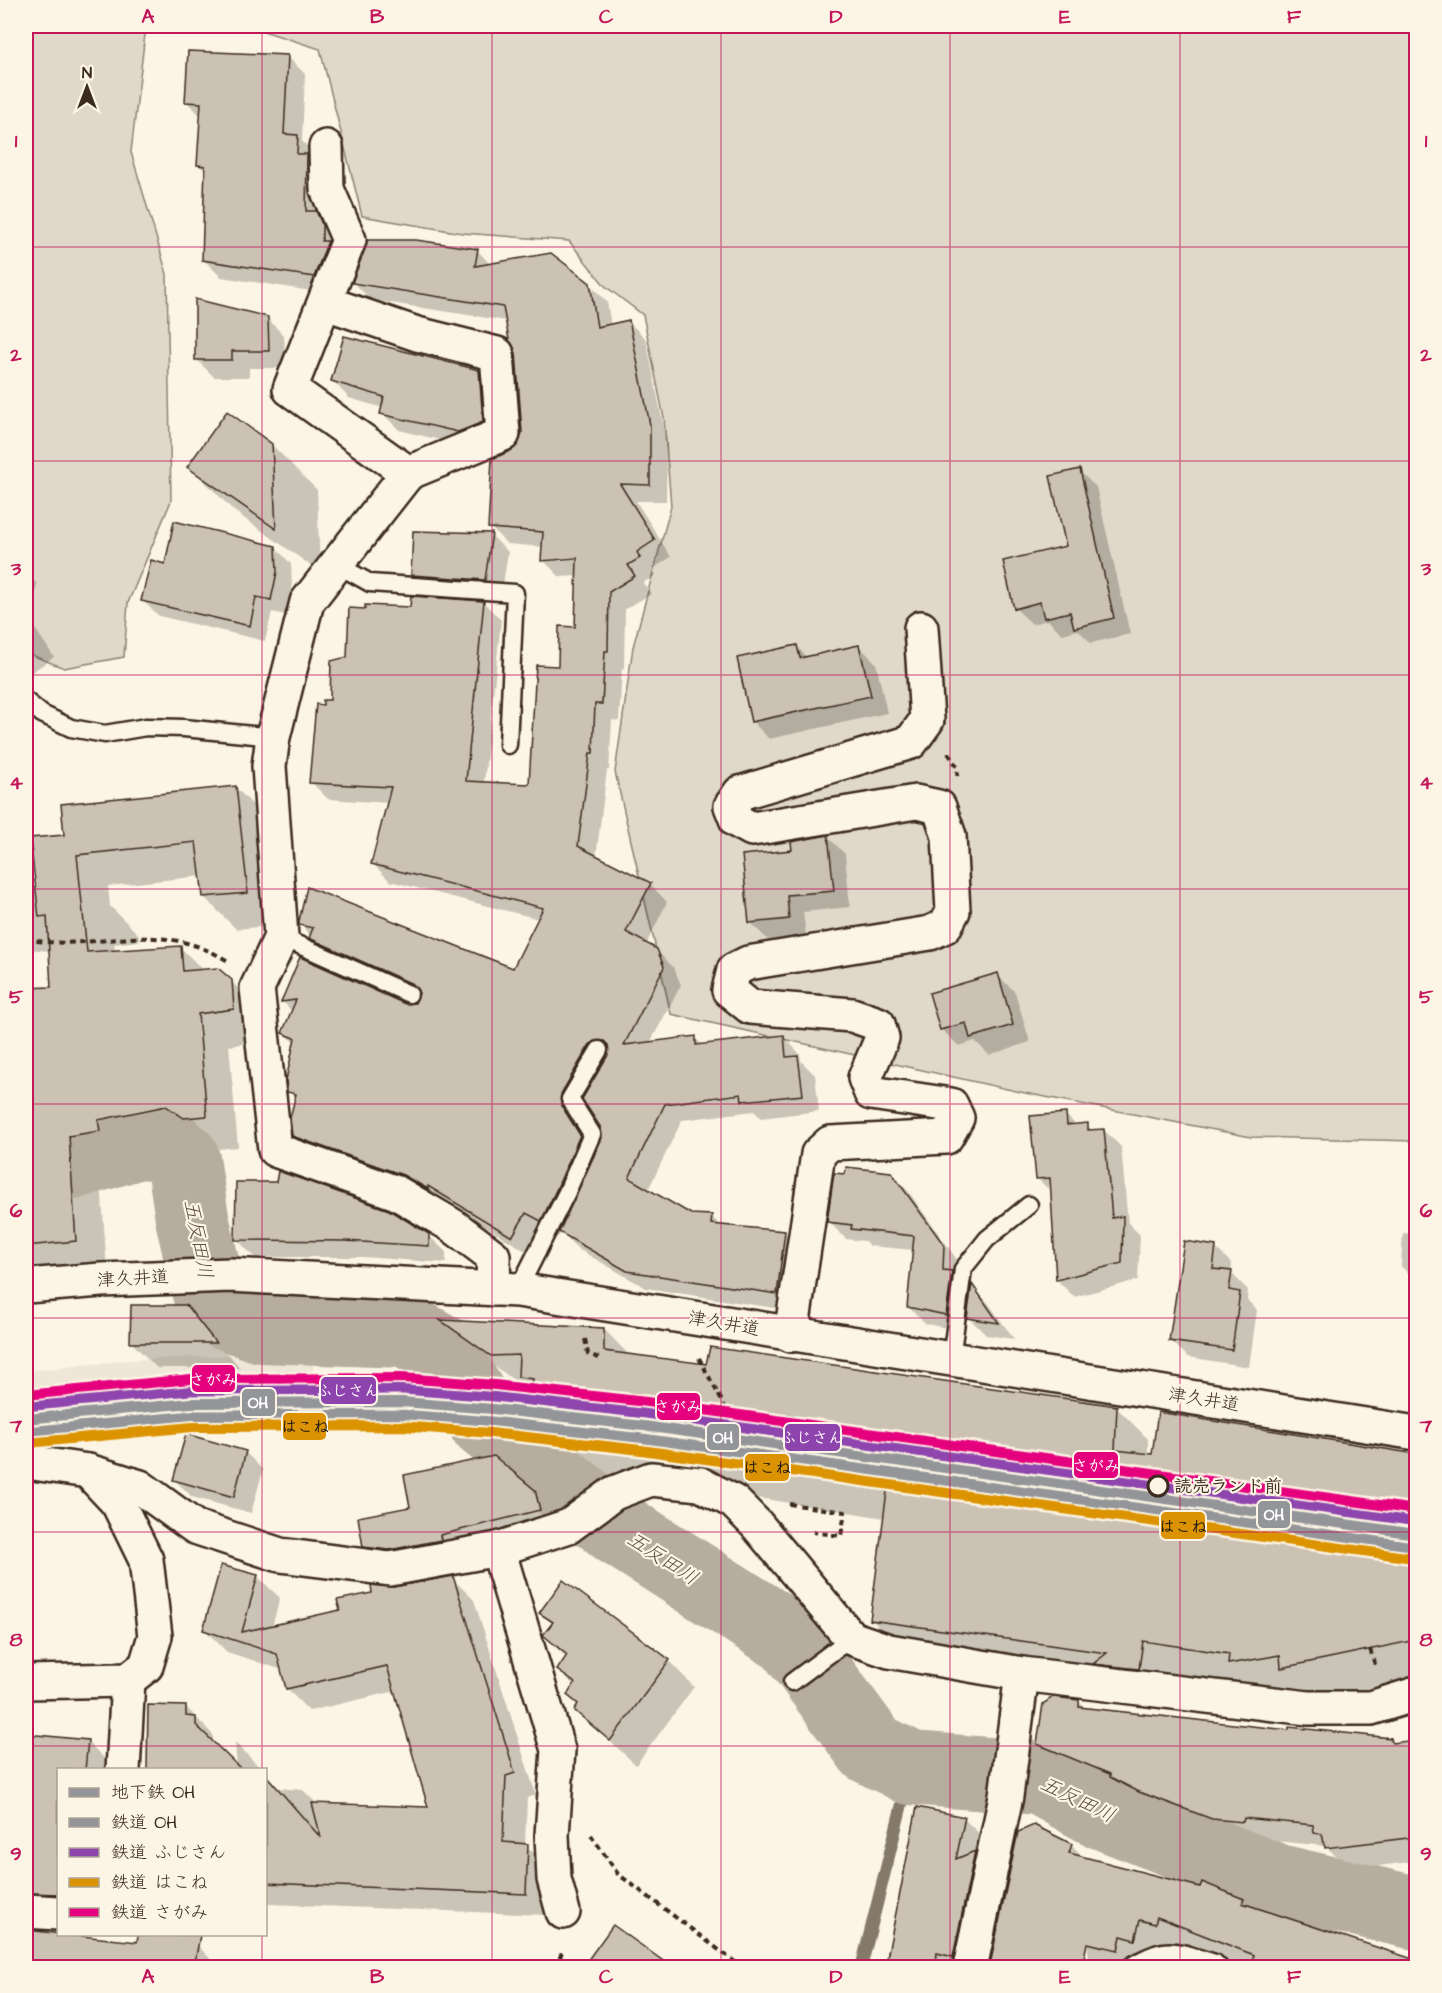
<svg xmlns="http://www.w3.org/2000/svg" width="1442" height="1993" font-family="'Architects Daughter','Klee One',sans-serif">
<style>
.built{fill:#eee6d6}
.green{fill:#e0d8c8;stroke:#8e8173;stroke-width:1.5}
.shadow{fill:#0003;fill-rule:evenodd}
.lines{fill:none;stroke-linecap:round;stroke-linejoin:round}
.stream{stroke:#85796b;stroke-width:12}
.river{stroke:#b7ad9e;stroke-width:74}
.building{fill:#ccc2b3;stroke:#3b2a1e;stroke-width:1.5}
.lane-casing{stroke:#3b2a1e;stroke-width:21}
.street-casing{stroke:#3b2a1e;stroke-width:38}
.secondary-casing{stroke:#3b2a1e;stroke-width:38}
.primary-casing{stroke:#3b2a1e;stroke-width:38}
.path{stroke:#3b2a1e;stroke-width:4;stroke-dasharray:6 4.5;stroke-linecap:butt}
.lane{stroke:#fcf5e5;stroke-width:16}
.street{stroke:#fcf5e5;stroke-width:33}
.secondary{stroke:#fcf5e5;stroke-width:33}
.primary{stroke:#fcf5e5;stroke-width:33}
.rail-1-casing{stroke:#fcf5e5;stroke-width:15}
.rail-2-casing{stroke:#fcf5e5;stroke-width:15}
.rail-3-casing{stroke:#fcf5e5;stroke-width:15}
.rail-4-casing{stroke:#fcf5e5;stroke-width:15}
.rail-1{stroke:#939598;stroke-width:10}
.rail-2{stroke:#8e44ad;stroke-width:10}
.rail-3{stroke:#db9304;stroke-width:10}
.rail-4{stroke:#e5007d;stroke-width:10}
.metro-1-casing{stroke:#fcf5e5;stroke-width:15}
.metro-1{stroke:#939598;stroke-width:10}
.grid{fill:none;stroke:#c2185b;stroke-width:1.5;stroke-opacity:0.55}
.stop-dot{fill:#fcf5e5;stroke:#3b2a1e;stroke-width:3}
.labels{text-anchor:middle;stroke-width:4.5;stroke-linejoin:round;paint-order:stroke}
.street-label{font-size:18px;fill:#3b2a1e;stroke:#fcf5e5}
.stop-label{font-size:18px;font-weight:bold;fill:#3b2a1e;stroke:#fcf5e5;text-anchor:start}
.water-label{font-size:20px;font-style:italic;fill:#605144;stroke:#fcf5e5}
.line-badge{stroke:#fcf5e5;stroke-width:2}
.badge-label{font-size:16px;text-anchor:middle;font-weight:bold;fill:#fff}
.pale-badge-label{font-size:16px;text-anchor:middle;font-weight:bold;fill:#111}
.neatline{fill:none;stroke:#c2185b;stroke-width:2}
.grid-label{font-size:20px;text-anchor:middle;font-weight:bold;fill:#c2185b}
</style>
<rect width="100%" height="100%" fill="#fcf5e5"/>
<filter id="ink" filterUnits="userSpaceOnUse"><feTurbulence type="fractalNoise" baseFrequency=".0167" numOctaves="2"/><feDisplacementMap in="SourceGraphic" scale="12" xChannelSelector="R" yChannelSelector="G"/><feConvolveMatrix kernelMatrix="1 2 1 2 8 2 1 2 1" color-interpolation-filters="sRGB"/></filter>
<g filter="url(#ink)">
<polygon class="built" points="232,1355 313,1355 313,1422 188,1427 26,1442 26,1371 131,1360"/>
<g class="green">
<polygon points="26,26 146,26 131,152 167,274 171,501 128,603 124,657 64,668 26,653"/>
<polygon points="231,26 1416,26 1416,1141 1251,1137 1025,1093 671,1014 615,772 633,647 671,506 664,418 643,315 605,286 569,241 462,233 362,216 320,49 251,27"/>
</g>
<g class="shadow">
<polygon points="288,57 305,74 302,141 315,154 333,230 331,294 221,277 203,259 206,172 199,165 202,117 187,102"/>
<path d="M 477,250 L 491,265 L 589,284 L 607,302 L 611,326 L 629,322 L 646,339 L 667,443 L 666,501 L 636,501 L 671,557 L 653,569 L 656,575 L 643,583 L 651,594 L 625,609 L 624,668 L 622,668 L 619,721 L 612,720 L 609,770 L 607,770 L 596,857 L 650,884 L 667,902 L 646,945 L 656,950 L 674,968 L 681,985 L 650,1043 L 695,1038 L 703,1046 L 783,1036 L 800,1054 L 801,1061 L 815,1075 L 819,1111 L 761,1118 L 754,1111 L 682,1120 L 648,1190 L 691,1216 L 711,1216 L 721,1226 L 785,1233 L 802,1250 L 794,1311 L 646,1288 L 578,1249 L 561,1232 L 558,1237 L 544,1229 L 529,1253 L 444,1201 L 444,1205 L 311,1153 L 294,1136 L 296,1099 L 289,1091 L 295,1044 L 284,1032 L 293,1012 L 283,1002 L 301,959 L 404,1005 L 416,1004 L 420,996 L 327,955 L 300,924 L 514,969 L 539,919 L 390,881 L 373,864 L 389,803 L 328,799 L 311,782 L 324,707 L 332,702 L 348,658 L 412,609 L 484,603 L 501,620 L 484,783 L 530,786 L 559,668 L 577,629 L 578,576 L 560,577 L 543,560 L 544,547 L 507,544 L 490,527 L 511,453 L 520,445 L 523,433 L 517,352 L 507,321 L 371,300 L 354,283 ZM 584,555 L 584,558 L 559,561 L 559,558 ZM 585,1100 L 602,1128 L 603,1138 L 596,1153 L 578,1123 L 577,1112 Z"/>
<polygon points="267,318 284,336 286,368 249,368 249,377 214,377 197,360"/>
<polygon points="479,371 496,388 500,439 476,449 399,430 382,413 383,408 349,398 332,380"/>
<polygon points="272,445 317,490 320,572 234,511 189,466"/>
<polygon points="1079,471 1096,487 1130,634 1091,643 1078,630 1062,634 1048,620 1032,624 1015,608 1068,547"/>
<polygon points="491,535 508,552 501,597 430,592 413,575"/>
<polygon points="276,548 291,564 292,588 286,615 272,612 265,641 159,616 143,601"/>
<polygon points="26,572 37,584 31,612 26,611"/>
<polygon points="26,615 54,657 26,676"/>
<polygon points="796,646 808,658 859,646 876,663 887,713 769,739 752,721"/>
<polygon points="236,788 267,819 279,925 236,929 204,897 202,876 108,886 110,906 139,935 139,941 114,944 115,952 181,948 204,971 231,981 263,1013 265,1040 229,1046 238,1147 217,1149 199,1136 128,1151 131,1162 100,1167 107,1272 26,1281 26,989 53,988 51,951 26,949 26,888 37,890 66,836"/>
<polygon points="828,837 845,854 850,907 803,912 806,936 768,940 751,923 793,852"/>
<polygon points="997,975 1015,992 1030,1042 989,1055 975,1041 959,1046 941,1029"/>
<polygon points="1066,1115 1077,1126 1087,1125 1093,1131 1104,1130 1121,1147 1128,1223 1140,1235 1138,1280 1074,1297 1057,1280 1053,1194 1037,1178"/>
<polygon points="891,1173 908,1191 960,1264 960,1281 969,1290 963,1331 926,1324 908,1307 914,1250 870,1246 865,1241 846,1239 828,1221"/>
<polygon points="1403,1233 1416,1234 1416,1282 1401,1266"/>
<polygon points="428,1235 446,1252 446,1263 363,1257 254,1257 237,1239"/>
<polygon points="1215,1247 1232,1264 1231,1273 1248,1290 1247,1300 1257,1310 1249,1367 1188,1357 1170,1340"/>
<polygon points="973,1287 988,1303 1014,1339 986,1335 969,1318"/>
<polygon points="186,1307 211,1333 240,1368 157,1368 132,1343"/>
<polygon points="444,1322 604,1329 630,1356 1116,1407 1148,1439 1148,1455 1153,1455 1159,1413 1416,1456 1416,1678 1315,1700 1303,1688 1262,1695 1250,1684 1175,1673 1171,1700 904,1652 872,1620 885,1518 563,1467 530,1435 534,1391 530,1387 524,1387 474,1352"/>
<polygon points="26,1343 31,1348 31,1381 26,1381"/>
<polygon points="246,1453 263,1470 251,1513 192,1497 175,1480"/>
<polygon points="534,1491 550,1506 554,1525 380,1561 365,1546"/>
<polygon points="222,1567 258,1577 280,1598 272,1627 341,1611 393,1589 452,1578 474,1600 536,1795 527,1798 525,1845 550,1867 547,1915 270,1904 266,1900 266,1774 278,1788 303,1790 318,1805 430,1809 406,1733 410,1732 396,1691 309,1711 287,1689 283,1670 227,1652 205,1630"/>
<polygon points="541,1612 669,1661 694,1687 636,1765 576,1710 579,1705 569,1695 575,1686 559,1670 567,1658 545,1637 553,1624"/>
<polygon points="1078,1701 1086,1709 1291,1732 1391,1739 1396,1744 1416,1742 1416,1861 1349,1870 1326,1846 1265,1840 1265,1843 1235,1840 1163,1813 1134,1799 1128,1793 1060,1765 1038,1743"/>
<polygon points="186,1707 213,1735 213,1743 237,1768 235,1742 262,1770 148,1770"/>
<polygon points="26,1736 87,1741 113,1767 113,1770 58,1770 58,1900 44,1886 42,1900 26,1899"/>
<polygon points="964,1819 985,1839 976,1968 886,1968"/>
<polygon points="1071,1845 1084,1858 1243,1900 1250,1907 1416,1968 1220,1968 1191,1960 1177,1964 1188,1968 1090,1968 1084,1912 1073,1968 994,1968 991,1965"/>
<polygon points="198,1946 219,1968 43,1968"/>
</g>
<g class="lines">
<polyline class="stream" points="861,1968 911,1768"/>
<polyline class="river" points="26,1177 139,1142 167,1144 183,1159 192,1218 210,1297 227,1313 262,1326 406,1331 442,1351 485,1422 618,1529 791,1639 871,1748 911,1768 1040,1778 1101,1812 1278,1881 1416,1913"/>
</g>
<g class="building">
<polygon points="188,51 288,55 284,134 298,135 297,154 307,154 306,211 316,211 322,224 322,241 328,241 314,277 202,260 205,166 197,165 201,103 185,102"/>
<polygon points="367,240 416,240 478,249 475,266 551,253 590,283 597,327 629,320 650,425 650,485 620,484 655,540 637,552 640,558 628,565 635,576 609,592 608,651 605,651 602,704 595,704 593,753 590,753 578,846 651,883 626,932 657,949 664,967 624,1045 696,1036 696,1045 784,1035 786,1057 798,1056 803,1095 742,1101 741,1094 665,1104 629,1178 691,1214 712,1215 711,1224 785,1231 777,1294 627,1271 559,1232 602,1138 601,1128 582,1099 608,1055 608,1045 604,1041 594,1041 590,1044 561,1094 561,1105 580,1135 557,1188 541,1221 526,1213 512,1237 428,1186 428,1189 403,1175 292,1136 290,1118 296,1094 287,1092 286,1080 295,1038 282,1033 296,1000 281,1002 300,957 405,1004 415,1003 419,993 413,984 309,938 313,928 299,925 299,921 307,887 513,968 543,908 371,864 391,787 309,783 316,704 323,705 323,700 330,700 331,661 347,657 349,608 365,609 365,605 410,607 411,596 484,601 466,781 529,784 536,665 558,666 559,626 575,627 577,558 541,561 543,532 488,528 492,459 510,451 518,444 522,433 516,353 509,340 503,307 352,283"/>
<polygon points="195,299 268,317 269,351 232,351 232,360 195,360"/>
<polygon points="344,336 479,370 483,422 458,432 380,414 384,397 331,381"/>
<polygon points="227,411 272,444 276,529 187,467"/>
<polygon points="1080,469 1114,618 1074,628 1070,612 1044,618 1040,602 1014,609 1003,561 1066,546 1050,476"/>
<polygon points="174,521 276,546 277,572 271,600 256,597 250,626 141,601 151,560 165,564"/>
<polygon points="413,531 492,533 485,580 411,575"/>
<polygon points="797,645 800,658 859,645 871,696 751,722 737,658"/>
<polygon points="236,786 248,893 203,897 196,842 77,855 87,952 181,946 183,971 218,968 232,980 234,1009 198,1014 207,1116 184,1118 166,1106 98,1120 100,1131 69,1136 76,1241 26,1246 26,988 51,987 47,916 39,917 30,838 64,835 61,804"/>
<polygon points="828,835 834,891 787,895 789,919 749,923 742,855 792,850 791,842"/>
<polygon points="998,973 1013,1025 970,1038 966,1023 940,1030 929,993"/>
<polygon points="1066,1113 1067,1125 1088,1123 1088,1130 1104,1129 1112,1218 1123,1216 1122,1263 1056,1280 1050,1178 1036,1179 1030,1116"/>
<polygon points="846,1167 891,1172 944,1245 943,1270 952,1271 946,1315 907,1307 914,1236 851,1229 852,1225 827,1222 834,1173 845,1174"/>
<polygon points="278,1171 389,1210 429,1234 429,1246 345,1241 235,1240 236,1182 276,1182"/>
<polygon points="1184,1241 1216,1246 1213,1269 1232,1271 1229,1290 1240,1292 1232,1350 1169,1341"/>
<polygon points="972,1284 999,1323 967,1318"/>
<polygon points="131,1305 186,1305 216,1343 130,1343"/>
<polygon points="440,1320 604,1328 604,1351 706,1364 710,1347 1117,1406 1115,1450 1152,1454 1158,1412 1416,1454 1416,1640 1281,1668 1280,1655 1228,1664 1229,1654 1143,1641 1139,1669 1093,1664 1107,1653 870,1620 887,1491 529,1436 533,1379 518,1377 519,1355 491,1356"/>
<polygon points="186,1434 246,1451 234,1497 173,1480"/>
<polygon points="494,1456 535,1490 540,1510 440,1535 441,1540 389,1550 363,1547 358,1517 410,1507 404,1475"/>
<polygon points="221,1565 258,1575 242,1632 340,1610 337,1600 372,1593 371,1585 393,1587 453,1576 515,1773 506,1776 503,1842 528,1844 526,1894 266,1883 266,1775 321,1838 312,1803 428,1807 387,1666 286,1689 277,1654 203,1630"/>
<polygon points="563,1580 670,1660 610,1741 574,1710 578,1704 567,1695 575,1683 557,1670 567,1655 543,1635 553,1622 539,1613"/>
<polygon points="1053,1697 1079,1700 1079,1707 1289,1730 1289,1727 1391,1738 1392,1743 1416,1740 1416,1837 1325,1848 1322,1834 1314,1833 1313,1825 1244,1818 1243,1822 1212,1819 1139,1792 1110,1777 1110,1774 1037,1744 1043,1704"/>
<polygon points="148,1705 186,1706 186,1716 196,1717 196,1725 242,1770 147,1770"/>
<polygon points="26,1734 88,1740 85,1770 58,1770 58,1894 26,1893"/>
<polygon points="917,1807 965,1817 956,1859 975,1851 953,1957 937,1953 934,1968 885,1968"/>
<polygon points="1034,1825 1072,1844 1069,1853 1200,1887 1202,1882 1244,1899 1242,1903 1416,1960 1416,1968 1275,1968 1252,1960 1254,1955 1157,1917 1155,1924 1140,1920 1135,1940 1121,1936 1118,1950 1087,1943 1082,1968 1001,1968 990,1965 1018,1832"/>
<polygon points="613,1925 673,1968 582,1968"/>
<polygon points="26,1930 137,1942 138,1935 200,1935 194,1968 26,1968"/>
</g>
<g class="lines">
<g class="lane-casing">
<g id="lane">
<polyline points="336,564 370,583 515,593 508,745"/>
<polyline points="26,701 42,714 71,728 105,734 146,727 184,728 273,737"/>
<polyline points="281,937 409,994"/>
<polyline points="518,1290 567,1192 592,1134 570,1099 599,1050"/>
<polyline points="951,1359 963,1269 987,1239 1029,1205"/>
<polyline points="792,1682 851,1638"/>
<path d="M 1128,1968 C 1167,1943 1174,1951 1215,1963 L 1220,1968"/>
</g>
</g>
<g class="street-casing">
<g id="street">
<polyline points="326,147 327,189 349,240 290,389 408,473 307,602 273,737 269,766 281,937 257,988 275,1150 397,1193 453,1226 493,1256 494,1289"/>
<polyline points="326,303 417,334 497,354 503,434 408,473"/>
<polyline points="791,1335 818,1154 830,1143 946,1137 957,1118 951,1105 871,1093 865,1078 882,1038 878,1024 852,1015 750,1007 729,990 734,970 748,963 930,933 945,926 953,911 949,836 939,807 916,802 752,829 737,821 731,806 740,793 911,742 927,720 921,628"/>
<polyline points="26,1462 88,1471 140,1487 195,1527 280,1555 390,1569 498,1549 569,1526 614,1493 651,1479 700,1484 734,1502 757,1525 851,1638 889,1651 1022,1674 1308,1708 1371,1708 1416,1694"/>
<polyline points="498,1549 558,1750 552,1835 554,1879 563,1912"/>
<polyline points="26,1682 128,1680 146,1666 155,1636 146,1560 118,1503 88,1471"/>
<polyline points="123,1770 128,1680"/>
<polyline points="26,1911 58,1913"/>
</g>
</g>
<g class="secondary-casing">
<polyline id="secondary" points="970,1968 1006,1796 1022,1674"/>
</g>
<g class="primary-casing">
<polyline id="primary" points="26,1286 101,1280 230,1275 518,1290 1416,1433"/>
</g>
<g class="path">
<polyline points="948,753 958,768 957,776"/>
<path d="M 26,939 C 100,954 152,915 228,961"/>
<polyline points="585,1339 588,1354 599,1358"/>
<polyline points="699,1358 760,1473"/>
<polyline points="789,1504 845,1512 841,1536 813,1532"/>
<polyline points="1370,1649 1375,1665"/>
<polyline points="591,1835 618,1874 743,1968"/>
<polyline points="556,1968 563,1949"/>
</g>
<use href="#lane" class="lane"/>
<use href="#street" class="street"/>
<use href="#secondary" class="secondary"/>
<use href="#primary" class="primary"/>
<g class="rail-1-casing">
<polyline id="rail-1" points="27,1431 192,1415 402,1414 492,1421 642,1438 1414,1546"/>
</g>
<g class="rail-2-casing">
<polyline id="rail-2" points="26,1407 191,1391 402,1390 494,1397 646,1414 1416,1522"/>
</g>
<g class="rail-3-casing">
<polyline id="rail-3" points="28,1443 192,1427 401,1426 491,1433 641,1450 1413,1558"/>
</g>
<g class="rail-4-casing">
<polyline id="rail-4" points="26,1395 191,1379 402,1378 495,1385 647,1402 1416,1510"/>
</g>
<use href="#rail-1" class="rail-1"/>
<use href="#rail-2" class="rail-2"/>
<use href="#rail-3" class="rail-3"/>
<use href="#rail-4" class="rail-4"/>
<g class="metro-1-casing">
<polyline id="metro-1" points="26,1419 191,1403 402,1402 493,1409 644,1426 1416,1534"/>
</g>
<use href="#metro-1" class="metro-1"/>
</g>
</g>
<path class="grid" d="M 262,26 L 262,1770M 492,26 L 492,1968M 721,26 L 721,1968M 950,26 L 950,1968M 1180,26 L 1180,1968M 26,247 L 1416,247M 26,461 L 1416,461M 26,675 L 1416,675M 26,889 L 1416,889M 26,1104 L 1416,1104M 26,1318 L 1416,1318M 26,1532 L 1416,1532M 26,1746 L 1416,1746M 262,1934 L 262,1968"/>
<circle class="stop-dot" cx="1158" cy="1486" r="10"/>
<g class="labels">
<g class="street-label">
<text transform="translate(133 1278) rotate(-3)" y="6">津久井道</text>
<text transform="translate(724 1323) rotate(10)" y="6">津久井道</text>
<text transform="translate(1204 1399) rotate(9)" y="6">津久井道</text>
</g>
<g class="stop-label">
<text x="1174" y="1492">読売ランド前</text>
</g>
<g class="water-label">
<text transform="translate(199 1239) rotate(79)" y="7">五反田川</text>
<text transform="translate(663 1558) rotate(33)" y="7">五反田川</text>
<text transform="translate(1078 1799) rotate(26)" y="7">五反田川</text>
</g>
</g>
<g class="line-badge">
<rect x="191" y="1364" width="45" height="29" rx="6" fill="#e5007d"/>
<rect x="320" y="1376" width="57" height="29" rx="6" fill="#8e44ad"/>
<rect x="241" y="1388" width="35" height="29" rx="6" fill="#939598"/>
<rect x="656" y="1392" width="45" height="29" rx="6" fill="#e5007d"/>
<rect x="282" y="1412" width="45" height="29" rx="6" fill="#db9304"/>
<rect x="706" y="1423" width="34" height="28" rx="6" fill="#939598"/>
<rect x="784" y="1423" width="57" height="29" rx="6" fill="#8e44ad"/>
<rect x="1073" y="1451" width="46" height="28" rx="6" fill="#e5007d"/>
<rect x="744" y="1453" width="46" height="29" rx="6" fill="#db9304"/>
<rect x="1257" y="1500" width="34" height="29" rx="6" fill="#939598"/>
<rect x="1160" y="1511" width="46" height="29" rx="6" fill="#db9304"/>
</g>
<g class="badge-label">
<text x="213" y="1385">さがみ</text>
<text x="348" y="1396">ふじさん</text>
<text x="258" y="1408">OH</text>
<text x="678" y="1412">さがみ</text>
<text x="723" y="1443">OH</text>
<text x="812" y="1443">ふじさん</text>
<text x="1096" y="1471">さがみ</text>
<text x="1274" y="1520">OH</text>
</g>
<g class="pale-badge-label">
<text x="305" y="1432">はこね</text>
<text x="767" y="1473">はこね</text>
<text x="1183" y="1532">はこね</text>
</g>
<rect width="1442" height="1993" fill="none" stroke="#fcf5e5" stroke-width="66"/>
<rect x="57" y="1768" width="210" height="168" fill="#fcf5e5" stroke="#afa495" stroke-width="1.5"/>
<rect x="69" y="1788" width="30" height="9" fill="#939598" stroke="#afa495" stroke-width="1.5"/>
<text x="111" y="1798" font-size="18" fill="#3b2a1e">地下鉄 OH</text>
<rect x="69" y="1818" width="30" height="9" fill="#939598" stroke="#afa495" stroke-width="1.5"/>
<text x="111" y="1828" font-size="18" fill="#3b2a1e">鉄道 OH</text>
<rect x="69" y="1848" width="30" height="9" fill="#8e44ad" stroke="#afa495" stroke-width="1.5"/>
<text x="111" y="1858" font-size="18" fill="#3b2a1e">鉄道 ふじさん</text>
<rect x="69" y="1878" width="30" height="9" fill="#db9304" stroke="#afa495" stroke-width="1.5"/>
<text x="111" y="1888" font-size="18" fill="#3b2a1e">鉄道 はこね</text>
<rect x="69" y="1908" width="30" height="9" fill="#e5007d" stroke="#afa495" stroke-width="1.5"/>
<text x="111" y="1918" font-size="18" fill="#3b2a1e">鉄道 さがみ</text>
<g transform="translate(87 87)" stroke="#fcf5e5" stroke-width="4.5" paint-order="stroke">
<path d="M0-4.5L10 22L0 15L-10 22Z" fill="#3b2a1e"/>
<text y="-9" font-size="16" font-weight="bold" text-anchor="middle" fill="#3b2a1e">N</text>
</g>
<rect x="33" y="33" width="1376" height="1927" class="neatline"/>
<g class="grid-label">
<text x="148" y="23">A</text>
<text x="377" y="23">B</text>
<text x="606" y="23">C</text>
<text x="836" y="23">D</text>
<text x="1065" y="23">E</text>
<text x="1294" y="23">F</text>
<text x="16" y="147">1</text>
<text x="1426" y="147">1</text>
<text x="16" y="361">2</text>
<text x="1426" y="361">2</text>
<text x="16" y="575">3</text>
<text x="1426" y="575">3</text>
<text x="16" y="789">4</text>
<text x="1426" y="789">4</text>
<text x="16" y="1003">5</text>
<text x="1426" y="1003">5</text>
<text x="16" y="1217">6</text>
<text x="1426" y="1217">6</text>
<text x="16" y="1432">7</text>
<text x="1426" y="1432">7</text>
<text x="16" y="1646">8</text>
<text x="1426" y="1646">8</text>
<text x="16" y="1860">9</text>
<text x="1426" y="1860">9</text>
<text x="148" y="1983">A</text>
<text x="377" y="1983">B</text>
<text x="606" y="1983">C</text>
<text x="836" y="1983">D</text>
<text x="1065" y="1983">E</text>
<text x="1294" y="1983">F</text>
</g>
</svg>
